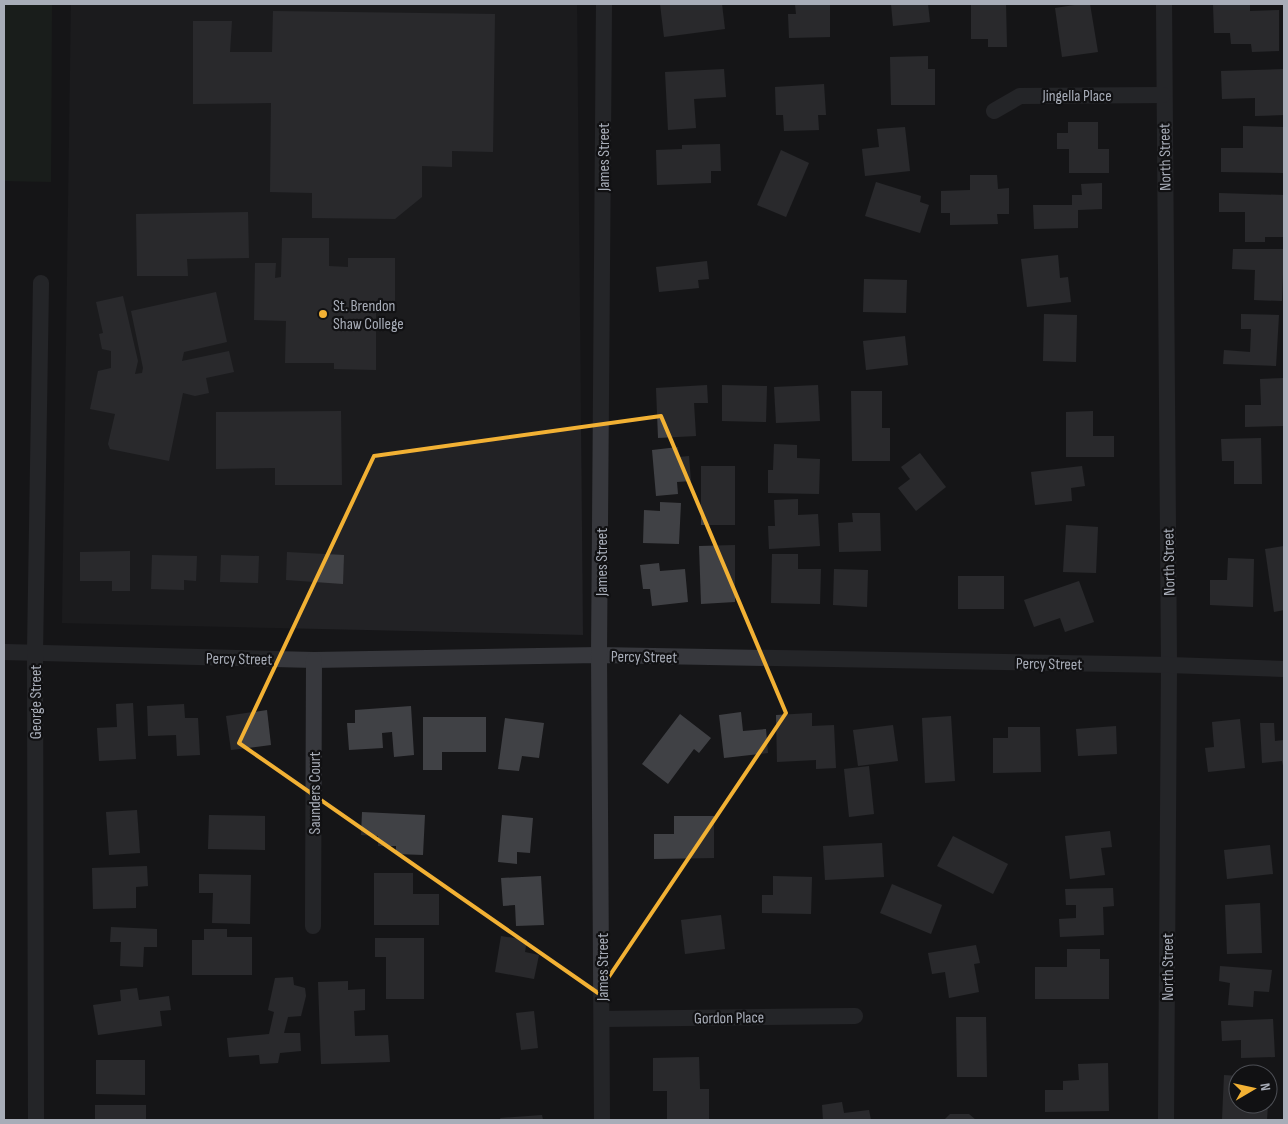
<svg xmlns="http://www.w3.org/2000/svg" width="1288" height="1124" font-family="'Sofia Sans Condensed',sans-serif">
<style>
.built{fill:#222225}
.green{fill:#1e261f}
.building{fill:#404145}
.lines{fill:none;stroke-linecap:round;stroke-linejoin:round}
.minor{stroke:#37383d;stroke-width:16}
.marked{fill:none;stroke:#f2b134;stroke-width:4;stroke-linejoin:round}
.poi-dot{fill:#f2b134;stroke:#111113;stroke-width:2}
.labels{text-anchor:middle;stroke-width:4.5;stroke-linejoin:round;paint-order:stroke}
.street-label{font-size:16px;fill:#a8adb8;stroke:#111113}
.poi-label{font-size:16px;fill:#a8adb8;stroke:#111113;text-anchor:start}
</style>
<rect width="100%" height="100%" fill="#161618"/>
<polygon class="built" points="71,4 577,4 583,635 62,623"/>
<polygon class="green" points="4,4 52,4 51,182 4,181"/>
<g class="building">
<polygon points="660,4 722,4 725,29 664,37"/>
<polygon points="795,4 830,4 830,37 789,38 788,14 796,14"/>
<polygon points="891,4 928,4 930,22 893,26"/>
<polygon points="971,4 1006,4 1007,47 988,47 988,39 971,39"/>
<polygon points="1081,4 1090,4 1098,52 1062,57 1055,8"/>
<polygon points="1213,4 1250,4 1250,11 1279,10 1279,51 1252,52 1251,44 1231,44 1230,33 1214,33"/>
<polygon points="273,11 495,14 493,152 452,151 452,167 422,166 422,197 395,219 312,218 312,193 270,192 271,103 193,104 193,21 232,21 230,52 272,52"/>
<polygon points="928,56 928,69 935,69 935,105 891,105 890,57"/>
<polygon points="724,69 726,97 694,99 696,128 668,130 665,72"/>
<polygon points="1284,69 1284,115 1255,116 1255,98 1222,99 1221,71"/>
<polygon points="824,84 826,115 818,115 819,130 784,131 783,115 776,115 775,87"/>
<polygon points="1068,122 1098,122 1098,149 1109,149 1109,173 1069,173 1069,149 1057,149 1057,133 1068,133"/>
<polygon points="1243,126 1284,127 1284,173 1221,172 1221,148 1243,148"/>
<polygon points="905,127 910,171 865,176 862,149 879,147 877,129"/>
<polygon points="720,144 721,171 711,171 711,183 657,185 656,150 682,149 682,145"/>
<polygon points="781,150 809,163 786,217 757,205"/>
<polygon points="970,175 997,175 998,189 1009,188 1009,214 997,214 998,224 950,225 950,213 941,213 941,191 970,190"/>
<polygon points="876,182 921,196 920,202 929,205 920,233 865,216"/>
<polygon points="1102,183 1102,209 1078,210 1078,228 1034,229 1033,205 1072,205 1072,195 1082,195 1081,184"/>
<polygon points="1219,193 1284,195 1284,237 1265,237 1265,242 1245,242 1245,212 1219,212"/>
<polygon points="248,212 249,258 187,259 188,276 137,276 136,214"/>
<polygon points="282,238 329,238 329,266 348,267 348,258 395,258 395,311 376,310 376,370 334,369 334,363 285,363 286,321 254,320 255,263 276,263 275,278 281,277"/>
<polygon points="1233,249 1284,249 1282,301 1254,300 1255,270 1232,269"/>
<polygon points="1058,255 1060,278 1068,277 1071,302 1027,307 1021,259"/>
<polygon points="707,261 709,279 698,280 699,288 659,292 656,267"/>
<polygon points="864,279 907,280 906,313 863,312"/>
<polygon points="216,292 227,342 184,352 182,361 229,351 234,372 206,378 209,393 195,396 183,393 169,461 110,449 108,444 115,414 90,409 98,371 111,368 111,351 102,349 99,334 103,333 96,302 123,296 138,361 135,374 142,373 143,368 131,311"/>
<polygon points="1044,314 1077,315 1076,362 1043,361"/>
<polygon points="1241,314 1279,315 1276,366 1223,364 1224,350 1250,352 1251,329 1241,329"/>
<polygon points="905,336 908,365 866,370 863,341"/>
<polygon points="1284,378 1284,426 1245,427 1245,405 1261,405 1260,379"/>
<polygon points="707,385 708,403 694,403 696,436 658,438 656,388"/>
<polygon points="722,385 767,386 766,422 722,421"/>
<polygon points="818,385 820,421 776,423 774,387"/>
<polygon points="851,391 882,391 882,428 890,428 890,461 852,461"/>
<polygon points="341,411 342,485 275,485 275,468 216,469 216,412"/>
<polygon points="1093,411 1093,436 1114,436 1114,457 1066,457 1066,412"/>
<polygon points="1261,438 1262,484 1234,484 1234,461 1222,461 1221,439"/>
<polygon points="774,444 797,445 797,458 820,459 819,494 768,493 768,470 773,470"/>
<polygon points="678,447 679,457 689,456 691,481 677,482 678,494 656,496 652,450"/>
<polygon points="920,453 946,487 916,511 898,488 910,479 901,467"/>
<rect x="701" y="466" width="34" height="59"/>
<polygon points="1082,466 1085,486 1071,488 1072,501 1035,505 1031,472"/>
<polygon points="798,499 798,515 818,514 820,546 769,549 768,526 775,526 774,500"/>
<polygon points="660,502 681,503 679,544 643,543 644,510 660,511"/>
<polygon points="852,513 880,513 881,551 839,552 838,523 853,522"/>
<polygon points="1066,525 1098,527 1096,573 1063,572"/>
<polygon points="735,545 735,602 701,604 699,546"/>
<polygon points="1284,546 1284,610 1274,612 1265,549"/>
<polygon points="130,551 130,591 112,591 112,581 80,581 80,552"/>
<polygon points="287,552 344,555 343,584 286,580"/>
<polygon points="772,554 798,554 798,569 821,569 820,604 771,603"/>
<polygon points="152,555 197,556 196,581 184,580 184,590 151,589"/>
<polygon points="221,555 259,556 258,583 220,582"/>
<polygon points="1228,558 1254,559 1253,607 1210,605 1210,580 1227,580"/>
<polygon points="659,563 660,571 685,569 688,602 652,606 650,589 643,589 640,565"/>
<polygon points="834,569 868,570 867,607 833,605"/>
<rect x="958" y="576" width="46" height="33"/>
<polygon points="1079,581 1094,622 1065,632 1060,618 1034,627 1024,600"/>
<polygon points="133,703 136,759 99,761 97,728 117,727 116,704"/>
<polygon points="184,704 185,718 198,718 200,755 177,756 176,735 148,736 147,706"/>
<polygon points="411,706 414,755 394,757 392,732 382,733 383,748 349,750 347,723 355,723 355,710"/>
<polygon points="267,710 271,745 231,750 226,716"/>
<polygon points="741,712 743,731 766,729 768,753 724,758 719,715"/>
<polygon points="812,713 812,726 834,725 836,768 816,769 816,760 777,762 776,715"/>
<polygon points="680,714 711,738 699,753 694,749 668,784 642,764"/>
<polygon points="951,716 955,781 925,783 922,718"/>
<polygon points="423,717 486,717 486,752 442,752 442,770 423,770"/>
<polygon points="505,718 544,723 539,758 522,756 519,771 498,769"/>
<polygon points="1240,719 1245,768 1208,772 1205,748 1214,747 1212,722"/>
<polygon points="1260,723 1274,723 1275,741 1284,740 1284,770 1282,761 1262,763"/>
<polygon points="893,725 898,761 858,766 853,730"/>
<polygon points="1116,726 1117,754 1078,756 1076,729"/>
<polygon points="1008,727 1040,727 1041,772 993,773 993,738 1008,738"/>
<polygon points="869,766 874,814 849,817 844,769"/>
<polygon points="137,810 140,853 109,855 106,812"/>
<polygon points="362,812 425,815 423,855 396,854 396,846 378,846 378,836 361,835"/>
<polygon points="209,815 265,816 265,850 208,849"/>
<polygon points="502,815 533,818 530,853 517,852 517,864 498,862"/>
<polygon points="674,816 714,816 714,858 654,859 654,834 674,834"/>
<polygon points="1110,831 1112,847 1101,848 1105,875 1070,879 1065,836"/>
<polygon points="953,836 1008,864 993,894 937,866"/>
<polygon points="882,843 884,877 825,880 823,846"/>
<polygon points="1270,845 1273,874 1227,879 1224,850"/>
<polygon points="147,866 148,886 136,887 136,908 93,909 92,868"/>
<polygon points="374,873 413,873 413,894 439,894 439,925 374,925"/>
<polygon points="199,874 251,875 250,924 212,923 213,893 199,893"/>
<polygon points="541,876 544,925 516,926 515,905 503,906 501,878"/>
<polygon points="773,876 812,877 811,914 762,913 762,895 773,895"/>
<polygon points="892,884 942,905 931,934 880,913"/>
<polygon points="1113,888 1114,906 1103,907 1104,935 1060,937 1059,919 1076,918 1076,905 1066,905 1065,889"/>
<polygon points="1260,903 1262,953 1227,954 1225,905"/>
<polygon points="721,915 725,949 685,954 681,920"/>
<polygon points="111,927 157,929 157,947 144,947 143,967 120,966 121,942 110,942"/>
<polygon points="204,929 227,929 227,937 252,937 252,975 192,975 192,940 204,940"/>
<polygon points="501,936 527,940 525,952 539,955 534,979 495,972"/>
<polygon points="375,938 424,938 424,999 386,999 386,957 375,957"/>
<polygon points="976,945 980,963 974,964 979,992 949,998 945,972 932,974 928,953"/>
<polygon points="1067,949 1100,949 1100,959 1109,959 1109,999 1035,999 1035,967 1067,967"/>
<polygon points="1220,966 1272,970 1269,992 1254,991 1253,1007 1228,1005 1230,983 1219,981"/>
<polygon points="293,977 294,985 305,988 306,996 301,1016 288,1017 284,1033 300,1033 301,1051 280,1053 278,1063 260,1064 259,1055 229,1057 227,1038 269,1034 274,1012 268,1010 275,978"/>
<polygon points="348,981 348,990 365,989 365,1010 354,1011 355,1036 388,1035 390,1062 321,1064 318,982"/>
<polygon points="137,988 139,1000 169,996 171,1010 160,1011 162,1026 98,1035 93,1005 121,1001 120,990"/>
<polygon points="534,1011 538,1048 521,1050 516,1013"/>
<polygon points="956,1017 986,1017 987,1077 957,1077"/>
<polygon points="1273,1019 1275,1057 1241,1058 1241,1040 1222,1041 1221,1021"/>
<polygon points="699,1057 700,1089 709,1089 709,1119 667,1120 667,1091 653,1091 653,1058"/>
<polygon points="96,1060 145,1060 145,1095 96,1094"/>
<polygon points="1108,1063 1109,1111 1045,1112 1045,1090 1063,1090 1063,1081 1079,1080 1078,1064"/>
<polygon points="1224,1075 1238,1076 1238,1104 1268,1104 1267,1120 1222,1120"/>
<polygon points="842,1102 844,1113 869,1110 871,1120 823,1120 822,1105"/>
<rect x="95" y="1105" width="51" height="15"/>
<polygon points="950,1114 969,1114 976,1120 944,1120"/>
<polygon points="542,1115 543,1120 501,1120 500,1118"/>
</g>
<g class="lines">
<g class="minor">
<polyline points="1164,4 1169,665 1166,1120"/>
<polyline points="994,111 1020,96 1163,95"/>
<polyline points="4,652 314,660 599,655 1169,665 1284,669"/>
<polyline points="313,926 314,660"/>
<polyline points="602,1019 855,1016"/>
<polyline points="36,1120 35,652 41,283"/>
<polyline points="602,1120 599,655 604,4"/>
</g>
</g>
<path d="M0 0H1288V1124H0ZM 661,416 L 786,713 L 598,993 L 239,743 L 374,456 Z" fill="#161618" fill-opacity=".55" fill-rule="evenodd"/>
<path class="marked" d="M 661,416 L 786,713 L 598,993 L 239,743 L 374,456 Z"/>
<circle class="poi-dot" cx="323" cy="314" r="5"/>
<g class="labels">
<g class="street-label">
<text x="1077" y="101">Jingella Place</text>
<text transform="translate(603 157) rotate(-90)" y="6">James Street</text>
<text transform="translate(1164 157) rotate(-91)" y="6">North Street</text>
<text transform="translate(601 562) rotate(-90)" y="6">James Street</text>
<text transform="translate(1168 562) rotate(-91)" y="6">North Street</text>
<text transform="translate(644 656) rotate(1)" y="6">Percy Street</text>
<text transform="translate(239 658) rotate(1)" y="6">Percy Street</text>
<text transform="translate(1049 663) rotate(1)" y="6">Percy Street</text>
<text transform="translate(35 702) rotate(-90)" y="6">George Street</text>
<text transform="translate(314 793) rotate(-90)" y="6">Saunders Court</text>
<text transform="translate(602 967) rotate(-90)" y="6">James Street</text>
<text transform="translate(1167 967) rotate(-90)" y="6">North Street</text>
<text transform="translate(729 1017) rotate(-1)" y="6">Gordon Place</text>
</g>
<g class="poi-label">
<text x="333" y="311">St. Brendon<tspan x="333" dy="18">Shaw College</tspan></text>
</g>
</g>
<rect width="1288" height="1124" fill="none" stroke="#a8adb8" stroke-width="10"/>
<g transform="translate(1253 1089) rotate(81)"><circle r="24" fill="#111113" stroke="#4d4f55"/>
<path d="M0-4L9 19L0 12L-9 19Z" fill="#f2b134"/>
<text y="-8" font-size="14" font-weight="bold" text-anchor="middle" fill="#a8adb8">N</text>
</g>
</svg>
